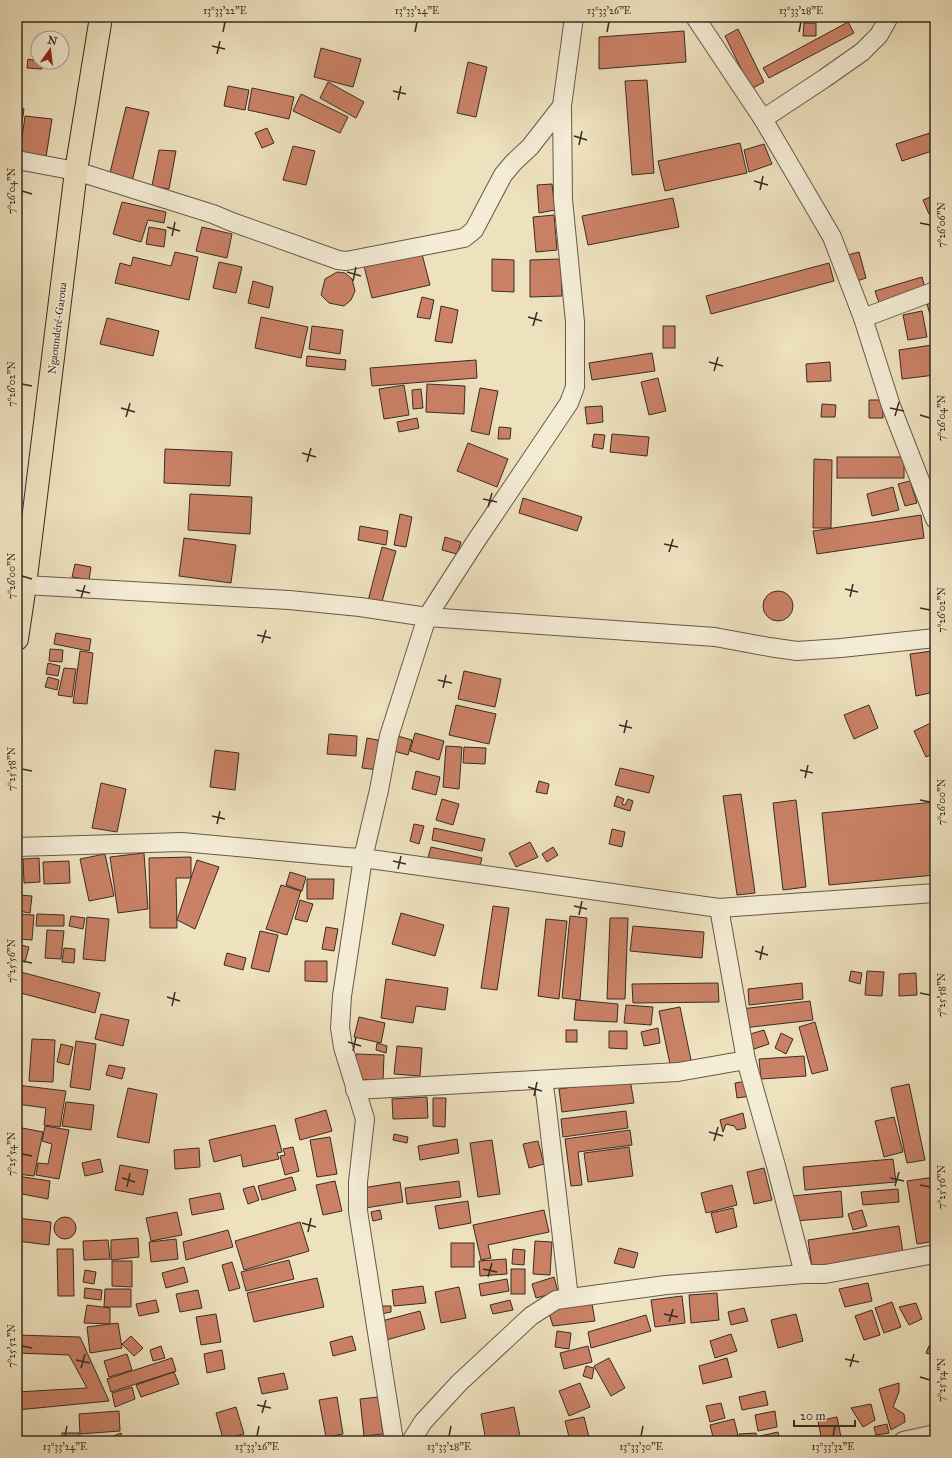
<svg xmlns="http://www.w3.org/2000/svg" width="952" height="1458" font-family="'IM FELL Great Primer',serif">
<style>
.building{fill:#ca8166;stroke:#382c25}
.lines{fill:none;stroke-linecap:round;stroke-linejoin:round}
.street-casing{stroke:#66594b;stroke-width:20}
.highway-casing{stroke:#382c25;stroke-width:24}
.street{stroke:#f4ecd5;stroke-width:18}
.highway{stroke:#eee1be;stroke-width:22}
.ticks{fill:none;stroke:#382c25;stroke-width:1.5}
.labels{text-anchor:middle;stroke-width:3.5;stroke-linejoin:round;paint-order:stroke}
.street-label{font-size:11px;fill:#382c25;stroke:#f4ecd5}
.neatline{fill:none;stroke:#382c25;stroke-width:1.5}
.ticks-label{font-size:10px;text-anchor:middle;fill:#382c25}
</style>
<rect width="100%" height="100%" fill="#eee1be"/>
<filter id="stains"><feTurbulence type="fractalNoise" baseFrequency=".005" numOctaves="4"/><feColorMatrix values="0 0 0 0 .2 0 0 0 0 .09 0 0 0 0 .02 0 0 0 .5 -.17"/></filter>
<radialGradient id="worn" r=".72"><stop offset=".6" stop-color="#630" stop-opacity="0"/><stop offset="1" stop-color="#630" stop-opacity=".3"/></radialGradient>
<g class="building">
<polygon points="722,17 819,17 722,19"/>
<polygon points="848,22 854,33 769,78 763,68"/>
<polygon points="804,23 816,23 816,36 803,36"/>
<polygon points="738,29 764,82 751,89 725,36"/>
<polygon points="684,31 686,62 599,69 599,37"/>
<polygon points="321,48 361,59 353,87 314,77"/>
<polygon points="28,59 42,62 42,69 27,68"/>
<polygon points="468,62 487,67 476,117 457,113"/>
<polygon points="647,80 654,173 632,175 625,81"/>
<polygon points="328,82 364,102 356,118 320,98"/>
<polygon points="228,86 249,90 245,110 224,106"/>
<polygon points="252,88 294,97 289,119 248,110"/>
<polygon points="301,94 348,117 340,133 293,111"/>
<polygon points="126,107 149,112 132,182 109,177"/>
<polygon points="17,108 24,109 18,150 17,150"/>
<polygon points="25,116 52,119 46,157 20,153"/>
<polygon points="267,128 274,143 262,148 255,133"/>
<polygon points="930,133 935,150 902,161 896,144"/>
<polygon points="740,143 747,173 665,191 658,161"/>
<polygon points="764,144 772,164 749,172 744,150"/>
<polygon points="293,146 315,151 306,185 283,180"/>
<polygon points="159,150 176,151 169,189 152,186"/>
<polygon points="552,184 555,210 539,213 537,185"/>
<polygon points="935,195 935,211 929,214 923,200"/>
<polygon points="673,198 679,227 588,245 582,216"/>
<polygon points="122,202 166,212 164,223 148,220 141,242 113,234"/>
<polygon points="554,215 557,250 536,252 533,217"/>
<polygon points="149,227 166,230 164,247 146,244"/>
<polygon points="202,227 232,234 227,258 196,251"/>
<polygon points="175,252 198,257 189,300 115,283 120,263 131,266 133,257 171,266"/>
<polygon points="859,252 866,278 851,283 844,256"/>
<polygon points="422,254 430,285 372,298 364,266"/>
<polygon points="492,259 514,260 514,292 492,291"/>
<polygon points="561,259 562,296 530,297 530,260"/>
<polygon points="219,262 242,267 236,293 213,288"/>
<polygon points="829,263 834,281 711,314 706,296"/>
<polygon points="337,272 345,273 352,279 355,291 351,300 344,306 329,303 321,295 325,279"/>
<polygon points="922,277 926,292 880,306 875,291"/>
<polygon points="253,281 273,287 269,308 248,303"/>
<polygon points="422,297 434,300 430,319 417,317"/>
<polygon points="935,301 935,332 927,304"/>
<polygon points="441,306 458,310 452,343 435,341"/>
<polygon points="922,311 927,337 908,340 903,315"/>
<polygon points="261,317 308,327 301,358 255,348"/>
<polygon points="107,318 159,331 153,356 100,344"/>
<polygon points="312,326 343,330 340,354 309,349"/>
<rect x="663" y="326" width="12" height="22"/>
<polygon points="932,345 935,375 902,379 899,350"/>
<polygon points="652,353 655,371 592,380 589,363"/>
<polygon points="307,356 346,360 345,370 306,366"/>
<polygon points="476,360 477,378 372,386 370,368"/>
<polygon points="830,362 831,381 807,382 806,364"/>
<polygon points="658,378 666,411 649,415 641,382"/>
<polygon points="427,384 465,386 464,414 426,412"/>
<polygon points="404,385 409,415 384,419 379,389"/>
<polygon points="480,388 498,391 489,435 471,431"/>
<polygon points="421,389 423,408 413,409 412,390"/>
<polygon points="869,400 882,400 883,418 869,418"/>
<polygon points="822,404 836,405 835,417 821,417"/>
<polygon points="602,406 603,422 587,424 585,407"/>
<polygon points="417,418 419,428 399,432 397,422"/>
<polygon points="499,427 511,428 510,439 498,439"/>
<polygon points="594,434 605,435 603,449 592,447"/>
<polygon points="612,434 649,437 647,456 610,452"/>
<polygon points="468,443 508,459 497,487 457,471"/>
<polygon points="165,449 232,452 230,486 164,483"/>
<rect x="837" y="457" width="67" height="21"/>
<polygon points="814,459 832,460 831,528 813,528"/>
<polygon points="910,481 917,503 905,506 898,484"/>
<polygon points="893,487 899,510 872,516 867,494"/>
<polygon points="190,494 252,497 250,534 188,530"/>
<polygon points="523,498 582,517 577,531 519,513"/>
<polygon points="400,514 412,517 406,547 394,545"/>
<polygon points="921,515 924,538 817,554 813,531"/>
<polygon points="360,526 388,531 386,545 358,540"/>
<polygon points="445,537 461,542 457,554 442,550"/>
<polygon points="184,538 236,545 231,583 179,576"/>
<polygon points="382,547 396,551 381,605 368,601"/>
<polygon points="75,564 91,567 89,580 72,577"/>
<circle cx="778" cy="606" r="15"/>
<polygon points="56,633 91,639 89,651 54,644"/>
<polygon points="50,649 63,650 62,662 49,661"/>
<polygon points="80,651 93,653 87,704 73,703"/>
<polygon points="932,651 935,672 935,692 916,696 910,654"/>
<polygon points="48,663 60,666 58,676 46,674"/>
<polygon points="64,668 76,669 72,697 58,695"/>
<polygon points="464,671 501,679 495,707 458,699"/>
<polygon points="48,677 59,680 57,690 45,687"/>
<polygon points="456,705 496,714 489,744 449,735"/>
<polygon points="869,705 878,728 854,739 844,715"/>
<polygon points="935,721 935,753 926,757 914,731"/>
<polygon points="415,733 444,741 439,760 410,751"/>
<polygon points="329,734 357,736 356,756 327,754"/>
<polygon points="394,735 412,740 408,755 390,750"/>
<polygon points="367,738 383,741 378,770 362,768"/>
<polygon points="446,746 462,747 459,789 443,787"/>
<polygon points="464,747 486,748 485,764 463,763"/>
<polygon points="215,750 239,753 235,790 210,787"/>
<polygon points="620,768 654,776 649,793 615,785"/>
<polygon points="416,771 440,777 436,795 412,789"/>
<polygon points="539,781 549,784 547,794 536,792"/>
<polygon points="101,783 126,789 117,832 92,828"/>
<polygon points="741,794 755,893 737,895 723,796"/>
<polygon points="617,796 624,799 622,804 625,805 628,799 633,801 630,811 614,806"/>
<polygon points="442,799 459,804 453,825 436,820"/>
<polygon points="796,800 806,887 783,890 773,803"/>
<polygon points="935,802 935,875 829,885 822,813"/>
<polygon points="414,824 424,826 419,844 410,841"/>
<polygon points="434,828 485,839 482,851 432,840"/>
<polygon points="612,829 625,832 622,847 609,844"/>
<polygon points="530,842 538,857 516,867 509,853"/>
<polygon points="431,847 482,858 478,873 427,861"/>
<polygon points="553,847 558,855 547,862 542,854"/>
<polygon points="144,853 148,909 118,913 110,857"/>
<polygon points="105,854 114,896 89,901 80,859"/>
<polygon points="191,857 191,878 176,878 177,928 150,928 149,858"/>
<polygon points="39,858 40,882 24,883 23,859"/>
<polygon points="197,860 219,867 195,929 177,920"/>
<polygon points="69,861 70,883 44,884 43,862"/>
<polygon points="290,872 306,877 302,891 286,885"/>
<polygon points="307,879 334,879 333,899 307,899"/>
<polygon points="281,885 301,891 287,935 266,929"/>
<polygon points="20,895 32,896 30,913 18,911"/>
<polygon points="300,900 313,904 307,922 295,919"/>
<polygon points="493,906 509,908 497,990 481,988"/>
<polygon points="401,913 444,925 435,956 392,944"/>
<polygon points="17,914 34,915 32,940 17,939"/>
<polygon points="37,914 64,915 64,926 36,926"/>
<polygon points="71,916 85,918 83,929 69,926"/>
<polygon points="570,916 587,918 580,1000 562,998"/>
<polygon points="87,917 109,919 105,961 83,959"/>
<polygon points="610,918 628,918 625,999 607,999"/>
<polygon points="546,919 567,921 559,999 538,996"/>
<polygon points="633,926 704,932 702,958 630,951"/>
<polygon points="326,927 338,929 334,951 322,949"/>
<polygon points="47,930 64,931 61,959 45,958"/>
<polygon points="260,931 278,935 269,972 251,968"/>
<polygon points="17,944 29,947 25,962 17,960"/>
<polygon points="64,948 75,949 74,963 62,962"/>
<polygon points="227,953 246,958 243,970 224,965"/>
<polygon points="305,961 327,961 327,982 305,981"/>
<polygon points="17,971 100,993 95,1013 17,992"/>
<polygon points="851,971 862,973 860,984 849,981"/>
<polygon points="867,971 884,972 882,996 865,995"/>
<polygon points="916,973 917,995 899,996 899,974"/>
<polygon points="386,979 448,988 445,1010 416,1006 413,1023 381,1018"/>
<polygon points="718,983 719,1002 633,1003 632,984"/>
<polygon points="802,983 803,999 749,1005 748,989"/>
<polygon points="576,1000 618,1004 617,1022 574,1020"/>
<polygon points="810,1001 813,1020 743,1028 741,1009"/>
<polygon points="626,1005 653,1007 651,1025 624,1023"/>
<polygon points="680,1007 692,1065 671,1069 659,1011"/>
<polygon points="101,1014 129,1020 123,1046 95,1039"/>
<polygon points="359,1017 385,1023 381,1043 354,1037"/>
<polygon points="815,1022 828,1070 812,1074 799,1027"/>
<polygon points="658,1028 660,1043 644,1046 641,1032"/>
<rect x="566" y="1030" width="11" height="12"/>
<polygon points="764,1030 769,1044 751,1050 747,1035"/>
<polygon points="609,1031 627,1031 627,1049 609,1048"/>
<polygon points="781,1033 793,1039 786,1054 775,1048"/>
<polygon points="32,1039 55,1040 53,1082 29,1081"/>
<polygon points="76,1041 96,1044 90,1090 70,1087"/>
<polygon points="377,1043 387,1046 386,1053 376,1050"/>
<polygon points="61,1044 73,1047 69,1065 57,1062"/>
<polygon points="397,1046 422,1048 420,1076 394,1074"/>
<polygon points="356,1054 384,1055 383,1081 354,1079"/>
<polygon points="804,1056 806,1076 761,1079 759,1059"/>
<polygon points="109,1065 125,1068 122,1079 106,1075"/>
<polygon points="630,1079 634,1103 562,1112 559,1089"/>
<polygon points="748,1081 751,1096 737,1098 735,1083"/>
<polygon points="932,1081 935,1081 935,1107"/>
<polygon points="909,1084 925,1160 907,1163 891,1088"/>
<polygon points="17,1085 66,1091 60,1127 44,1125 46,1108 17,1104"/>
<polygon points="128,1088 157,1094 149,1143 117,1137"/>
<polygon points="427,1097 428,1118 393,1119 392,1099"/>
<polygon points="433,1098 446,1098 445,1127 433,1126"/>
<polygon points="66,1102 94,1105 91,1130 62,1126"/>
<polygon points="326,1110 332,1131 300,1140 295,1119"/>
<polygon points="626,1111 628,1128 563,1137 561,1119"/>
<polygon points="743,1113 746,1128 737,1130 734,1126 726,1124 723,1132 720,1120"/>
<polygon points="894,1117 903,1152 884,1157 875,1121"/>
<polygon points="275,1125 282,1152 277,1153 279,1159 243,1167 241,1155 214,1162 209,1140"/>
<polygon points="45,1126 69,1130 59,1179 36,1175 38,1163 48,1164 52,1144 42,1141"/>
<polygon points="17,1127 43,1132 34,1176 17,1174"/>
<polygon points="630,1130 632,1145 578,1152 582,1185 571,1186 565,1139"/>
<polygon points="394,1134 408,1137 407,1143 393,1140"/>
<polygon points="330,1137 337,1174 317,1177 310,1140"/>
<polygon points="457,1139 459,1153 420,1160 418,1146"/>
<polygon points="492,1140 500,1194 478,1197 470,1143"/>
<polygon points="538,1141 544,1164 529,1168 523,1144"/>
<polygon points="293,1147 299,1171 285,1175 280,1156 285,1155 283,1149"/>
<polygon points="629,1147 633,1176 588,1182 584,1153"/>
<polygon points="199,1148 200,1167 175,1169 174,1150"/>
<polygon points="100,1159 103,1172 85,1176 82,1163"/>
<polygon points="893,1159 896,1182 805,1190 803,1167"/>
<polygon points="120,1165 148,1170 143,1195 115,1190"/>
<polygon points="764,1168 772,1200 754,1204 747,1172"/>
<polygon points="17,1176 50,1181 48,1199 17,1193"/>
<polygon points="292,1177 296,1190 262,1200 258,1186"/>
<polygon points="935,1177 935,1241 917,1244 907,1181"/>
<polygon points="335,1181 342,1211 323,1215 316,1185"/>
<polygon points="459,1181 461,1197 407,1204 405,1188"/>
<polygon points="400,1182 403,1202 365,1208 362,1188"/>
<polygon points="732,1185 737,1205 706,1213 701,1193"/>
<polygon points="254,1186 259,1200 248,1204 243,1189"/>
<polygon points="898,1189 899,1202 863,1205 861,1192"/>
<polygon points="841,1191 843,1217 795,1221 792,1196"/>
<polygon points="220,1193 224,1209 192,1215 189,1199"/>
<polygon points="468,1201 471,1223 439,1229 435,1206"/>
<polygon points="733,1208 737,1227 716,1233 711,1213"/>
<polygon points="380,1210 382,1219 373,1221 371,1212"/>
<polygon points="544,1210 549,1232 488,1245 491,1258 481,1260 473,1225"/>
<polygon points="862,1210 867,1226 853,1230 848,1214"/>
<polygon points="177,1212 182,1235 151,1241 146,1218"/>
<circle cx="65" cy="1228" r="11"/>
<polygon points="17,1218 51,1222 49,1245 17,1241"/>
<polygon points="300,1222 309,1251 244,1270 235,1241"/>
<polygon points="899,1226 903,1253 812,1268 808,1240"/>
<polygon points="228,1230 233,1247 186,1260 183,1242"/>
<polygon points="138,1238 139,1257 111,1260 111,1240"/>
<polygon points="176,1239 178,1259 151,1262 149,1242"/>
<polygon points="108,1240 110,1259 84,1260 83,1241"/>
<polygon points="535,1241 552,1242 550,1275 533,1274"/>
<rect x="451" y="1243" width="23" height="24"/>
<polygon points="619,1248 638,1253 634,1268 614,1263"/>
<polygon points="57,1249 73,1249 74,1296 58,1296"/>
<polygon points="513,1249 525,1250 524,1265 512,1264"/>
<polygon points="506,1259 507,1274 480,1276 479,1261"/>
<polygon points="289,1260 294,1279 246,1291 241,1272"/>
<polygon points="112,1261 132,1261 132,1287 112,1286"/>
<polygon points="232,1262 240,1288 229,1291 222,1265"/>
<polygon points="184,1267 188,1282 166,1288 162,1273"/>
<rect x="511" y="1269" width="14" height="25"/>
<polygon points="85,1270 96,1272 94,1284 83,1282"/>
<polygon points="554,1277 558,1292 536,1298 532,1284"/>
<polygon points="317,1278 324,1307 254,1322 247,1293"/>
<polygon points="507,1279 509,1291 481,1296 479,1284"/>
<polygon points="868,1283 872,1301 845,1307 839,1289"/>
<polygon points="423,1286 426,1303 394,1306 392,1290"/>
<polygon points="459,1287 466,1318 441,1323 435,1292"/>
<polygon points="85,1288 102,1290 101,1300 84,1298"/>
<polygon points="105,1289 131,1289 131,1307 104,1307"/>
<polygon points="198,1290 202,1308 180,1312 176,1294"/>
<polygon points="717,1293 719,1320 691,1323 689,1295"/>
<polygon points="682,1296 685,1323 655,1327 651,1300"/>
<polygon points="156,1300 159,1312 139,1316 136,1304"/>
<polygon points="510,1300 513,1310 493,1314 490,1305"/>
<polygon points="892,1302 901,1327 884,1333 875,1308"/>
<polygon points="916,1303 922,1319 909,1325 899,1307"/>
<polygon points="592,1304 595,1321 553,1326 548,1310"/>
<polygon points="87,1305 110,1308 110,1324 84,1323"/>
<polygon points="380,1306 391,1306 391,1312 381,1314"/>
<polygon points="744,1308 748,1321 731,1325 728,1312"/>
<polygon points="872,1310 880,1335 864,1340 855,1316"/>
<polygon points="420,1311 425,1329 383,1341 378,1322"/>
<polygon points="216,1314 221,1342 201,1345 196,1317"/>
<polygon points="796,1314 803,1341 778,1348 771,1320"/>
<polygon points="646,1315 651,1331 591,1348 588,1332"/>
<polygon points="118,1323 122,1348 90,1353 87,1327"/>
<polygon points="557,1331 571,1333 569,1349 555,1347"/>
<polygon points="731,1334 737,1351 715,1358 710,1341"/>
<polygon points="17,1335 80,1337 109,1401 17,1410 17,1392 87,1388 69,1355 17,1353"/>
<polygon points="131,1336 143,1348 134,1356 122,1344"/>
<polygon points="352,1336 356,1350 333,1356 330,1342"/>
<polygon points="161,1346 165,1358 153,1361 150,1350"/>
<polygon points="588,1346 592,1362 564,1369 560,1353"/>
<polygon points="929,1346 935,1348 933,1355 926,1353"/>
<polygon points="222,1350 225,1369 207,1373 204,1354"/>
<polygon points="127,1354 132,1370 109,1377 104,1361"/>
<polygon points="172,1358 176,1371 111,1392 107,1379"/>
<polygon points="609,1358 625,1388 611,1396 594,1366"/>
<polygon points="727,1358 732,1377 703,1384 699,1366"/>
<polygon points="586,1366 594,1368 592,1379 583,1376"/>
<polygon points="174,1372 179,1384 141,1397 136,1385"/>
<polygon points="284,1373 288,1389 262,1394 258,1378"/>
<polygon points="580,1383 590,1407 569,1416 559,1391"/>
<polygon points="899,1383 899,1392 893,1407 904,1414 905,1422 891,1430 879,1389"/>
<polygon points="132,1387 135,1399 115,1407 112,1393"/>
<polygon points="765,1391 768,1405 742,1410 739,1397"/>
<polygon points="337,1397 343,1434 326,1437 319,1400"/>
<polygon points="378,1397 383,1434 364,1436 360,1399"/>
<polygon points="721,1403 725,1418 710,1422 706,1406"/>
<polygon points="871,1404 875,1420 863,1427 851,1408"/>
<polygon points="236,1407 244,1434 223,1439 216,1413"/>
<polygon points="514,1407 521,1441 486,1441 481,1414"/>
<polygon points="119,1411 120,1431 80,1434 79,1414"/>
<polygon points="775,1411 777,1427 758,1431 755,1415"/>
<polygon points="584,1417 589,1437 570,1441 565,1421"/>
<polygon points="837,1417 841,1437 822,1441 818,1421"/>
<polygon points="734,1419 738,1435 714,1441 710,1425"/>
<polygon points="887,1424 889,1433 876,1435 874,1427"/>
<polygon points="778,1432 780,1441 761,1441 760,1436"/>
<rect x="62" y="1433" width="17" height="8"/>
<polygon points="121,1433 124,1441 104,1441 104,1440"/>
<polygon points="756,1433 757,1441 740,1441 739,1434"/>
<polygon points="350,1436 373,1441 349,1441"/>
</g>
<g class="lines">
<g class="street-casing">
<g id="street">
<polyline points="695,17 763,119 832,237 863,318 891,406 935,519"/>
<polyline points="763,119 825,78 862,52 879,35 889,17"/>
<polyline points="17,160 76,171 213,214 232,222 338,260 346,261 464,238 474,230 503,175 513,163 530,147 562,106"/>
<polyline points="863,318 935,291"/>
<polyline points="25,585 289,600 360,607 427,617 715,637 769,647 797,651 841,648 935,638"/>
<polyline points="17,847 182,842 345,857 363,858 719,908 935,893"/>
<polyline points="719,908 746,1060 776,1166 804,1274"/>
<polyline points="543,1080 546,1100 569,1298"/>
<polyline points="355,1090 678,1072 746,1060"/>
<polyline points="394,1441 358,1211 358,1182 365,1119 343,1047 340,1028 342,996 363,858 379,790 389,736 427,617 474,544 569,403 575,387 575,322 563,199 562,106 574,17"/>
<polyline points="411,1441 423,1422 459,1383 531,1316 556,1300 666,1285 804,1274 825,1274 935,1254"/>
<polyline points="903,1441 935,1434"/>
</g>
</g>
<g class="highway-casing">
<polyline id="highway" points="17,639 25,585 76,171 101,17"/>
</g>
<use href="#street" class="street"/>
<use href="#highway" class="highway"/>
</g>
<path class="ticks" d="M 223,32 L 225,22M 415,32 L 417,22M 607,32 L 609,22M 799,32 L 801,22M 212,46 L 225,49M 217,54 L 220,41M 393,91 L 406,94M 398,100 L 401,86M 574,136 L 587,140M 579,145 L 582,131M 754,181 L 768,185M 760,190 L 763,176M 22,191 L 32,194M 920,223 L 930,225M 167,227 L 180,231M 172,236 L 175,222M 347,272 L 361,276M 353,281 L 356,267M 528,317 L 542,321M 533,326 L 537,312M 709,362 L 723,366M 714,371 L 718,357M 22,384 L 32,386M 121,408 L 135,412M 890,408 L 904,411M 920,415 L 930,418M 895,416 L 899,402M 126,417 L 130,403M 302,453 L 316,457M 307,462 L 311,448M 483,499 L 497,502M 488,507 L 492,493M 664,544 L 678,547M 669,552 L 673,539M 22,576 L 32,579M 845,589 L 858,592M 76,590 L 90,593M 850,597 L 853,584M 81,598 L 85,585M 920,608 L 930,610M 257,635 L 271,638M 262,643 L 266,630M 438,680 L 452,683M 443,688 L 446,675M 619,725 L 632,728M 624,733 L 627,720M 22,769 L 32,771M 800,770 L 813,773M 805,778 L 808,765M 920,800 L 930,802M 212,816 L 225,819M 217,824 L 220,811M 393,861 L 406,864M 398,869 L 401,856M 574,906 L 587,909M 579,915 L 582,901M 755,951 L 768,955M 760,960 L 763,946M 22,961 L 32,963M 920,993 L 930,995M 167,997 L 180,1001M 172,1006 L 175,992M 348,1042 L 361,1046M 353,1051 L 356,1037M 528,1087 L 542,1091M 534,1096 L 537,1082M 709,1132 L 723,1136M 714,1141 L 718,1127M 22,1154 L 32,1156M 122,1178 L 135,1182M 890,1178 L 904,1181M 920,1185 L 930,1187M 895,1186 L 899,1172M 127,1187 L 130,1173M 302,1223 L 316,1227M 308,1232 L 311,1218M 483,1269 L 497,1272M 488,1277 L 492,1263M 664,1314 L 678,1317M 669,1322 L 673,1309M 22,1346 L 32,1348M 845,1359 L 859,1362M 76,1360 L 90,1363M 850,1367 L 854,1354M 81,1368 L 85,1354M 920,1377 L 930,1380M 257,1405 L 271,1408M 262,1413 L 266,1400M 65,1436 L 67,1426M 257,1436 L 259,1426M 449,1436 L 451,1426M 641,1436 L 643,1426M 833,1436 L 835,1426"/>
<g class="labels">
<g class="street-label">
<text transform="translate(57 328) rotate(-83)" y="4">Ngaoundéré-Garoua</text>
</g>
</g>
<rect width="952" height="1458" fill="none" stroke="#eee1be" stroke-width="44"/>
<g transform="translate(50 50) rotate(14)"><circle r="19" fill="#f4ecd5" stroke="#a99f8f"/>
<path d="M0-3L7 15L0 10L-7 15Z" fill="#8f2418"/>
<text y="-6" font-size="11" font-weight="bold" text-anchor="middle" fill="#382c25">N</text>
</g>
<path d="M794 1420v6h61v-6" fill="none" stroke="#382c25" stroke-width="2"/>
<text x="800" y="1420" font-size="12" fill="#382c25" stroke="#f4ecd5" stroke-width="3" paint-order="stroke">20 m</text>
<rect x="22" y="22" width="908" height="1414" class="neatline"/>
<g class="ticks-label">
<text x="225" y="14">13°33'22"E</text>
<text x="417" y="14">13°33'24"E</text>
<text x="609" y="14">13°33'26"E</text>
<text x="801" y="14">13°33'28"E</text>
<text transform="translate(11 191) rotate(-90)" y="4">7°26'04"N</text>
<text transform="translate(941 225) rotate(-90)" y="4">7°26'06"N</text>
<text transform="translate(11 384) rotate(-90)" y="4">7°26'02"N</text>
<text transform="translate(941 418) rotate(-90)" y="4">7°26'04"N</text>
<text transform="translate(11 576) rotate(-90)" y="4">7°26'00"N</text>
<text transform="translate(941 610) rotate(-90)" y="4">7°26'02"N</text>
<text transform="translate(11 769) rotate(-90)" y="4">7°25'58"N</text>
<text transform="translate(941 802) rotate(-90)" y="4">7°26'00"N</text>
<text transform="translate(11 961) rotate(-90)" y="4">7°25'56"N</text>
<text transform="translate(941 995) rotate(-90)" y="4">7°25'58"N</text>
<text transform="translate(11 1154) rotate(-90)" y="4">7°25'54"N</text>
<text transform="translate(941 1187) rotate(-90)" y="4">7°25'56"N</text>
<text transform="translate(11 1346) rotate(-90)" y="4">7°25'52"N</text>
<text transform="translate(941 1380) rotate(-90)" y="4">7°25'54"N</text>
<text x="65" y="1450">13°33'24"E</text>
<text x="257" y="1450">13°33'26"E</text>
<text x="449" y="1450">13°33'28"E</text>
<text x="641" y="1450">13°33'30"E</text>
<text x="833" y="1450">13°33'32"E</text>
</g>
<rect width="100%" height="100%" filter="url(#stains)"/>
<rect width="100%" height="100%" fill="url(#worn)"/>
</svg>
